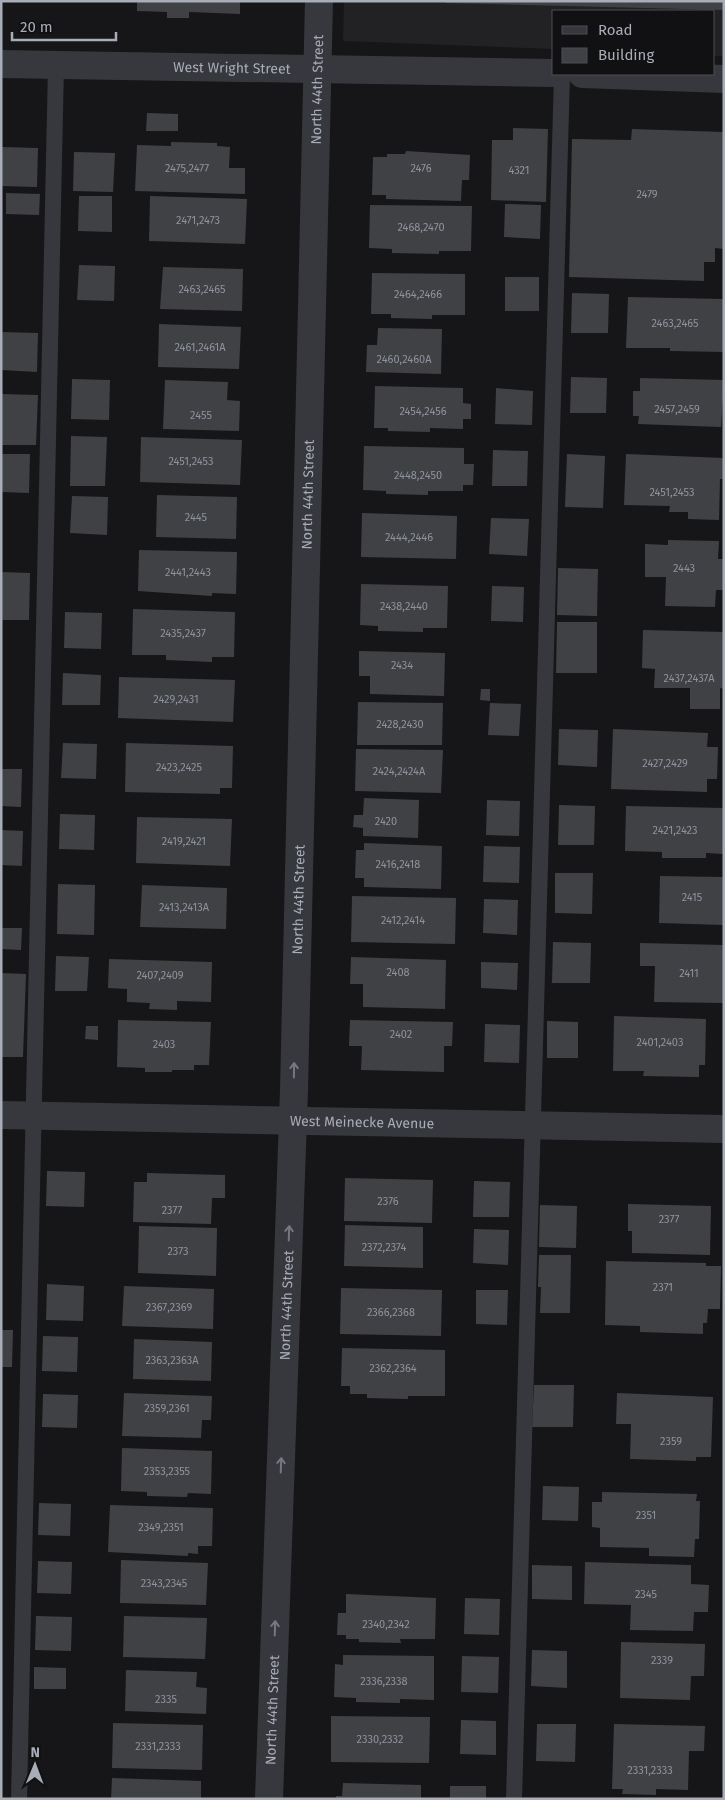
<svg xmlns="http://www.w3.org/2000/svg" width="725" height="1800" font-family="'Fira Sans',sans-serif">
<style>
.built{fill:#222225}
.building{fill:#404145}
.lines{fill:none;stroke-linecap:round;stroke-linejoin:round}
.lane{stroke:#37383d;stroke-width:16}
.street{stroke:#37383d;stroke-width:28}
.oneway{stroke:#757881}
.labels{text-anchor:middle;stroke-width:4;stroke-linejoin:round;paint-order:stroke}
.number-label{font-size:11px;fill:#8e929b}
.street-label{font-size:14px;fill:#a8adb8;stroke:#111113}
</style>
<rect width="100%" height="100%" fill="#161618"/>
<polygon class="built" points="344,1 724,1 724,56 714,56 714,11 554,11 554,49 343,41"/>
<g class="building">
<polygon points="137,1 240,1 240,14 189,12 189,18 167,18 167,12 137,11"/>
<polygon points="446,1 724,1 724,10 446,3"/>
<polygon points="147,113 178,114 178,131 146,131"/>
<polygon points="513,128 548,129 546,202 491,200 492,140 513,140"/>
<polygon points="632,129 724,132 724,249 715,248 715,262 704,262 704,281 569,277 572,139 631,140"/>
<polygon points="171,142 217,143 217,146 230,147 229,168 245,168 245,194 135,191 137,145 171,146"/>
<polygon points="2,147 38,148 37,187 1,186"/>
<polygon points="406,151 470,155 469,180 462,180 461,201 386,199 386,195 372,195 373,157 387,157 387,154 405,154"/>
<polygon points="74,152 115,153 113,192 73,191"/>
<polygon points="6,193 40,194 39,215 6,214"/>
<polygon points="79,196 112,196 112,232 78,231"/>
<polygon points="150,196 247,199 245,244 149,241"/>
<polygon points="505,204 541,205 540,239 504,237"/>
<polygon points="370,205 472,206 471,251 439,251 439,254 392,253 392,249 369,248"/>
<polygon points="79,265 115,266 114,301 77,300"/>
<polygon points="163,267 243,269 242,311 160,309"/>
<polygon points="372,273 465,274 465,315 432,315 432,319 391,318 391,314 371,314"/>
<rect x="505" y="277" width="34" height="34"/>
<polygon points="572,293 609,294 608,333 571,333"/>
<polygon points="628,297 724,299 724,352 670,351 670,348 626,348"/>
<polygon points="159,324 241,327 239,369 158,367"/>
<polygon points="378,328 442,329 441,374 366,372 367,345 377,345"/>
<polygon points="2,332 38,333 37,372 1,370"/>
<polygon points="571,377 607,378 606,413 570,413"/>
<polygon points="640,378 724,380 721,427 638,424 639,416 633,416 633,391 640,391"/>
<polygon points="72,379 110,380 109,420 71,419"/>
<polygon points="165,380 228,382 227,400 240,401 239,431 163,429"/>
<polygon points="375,386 463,388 463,403 471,404 471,419 463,419 463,429 430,428 430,432 388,431 388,428 374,428"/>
<polygon points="496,388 533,391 532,425 495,424"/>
<polygon points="1,394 38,395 36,445 1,445"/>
<polygon points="71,436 107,437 105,486 70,486"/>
<polygon points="141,437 242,440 240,485 140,482"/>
<polygon points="364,446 464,448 464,464 474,464 473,485 463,485 463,491 428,491 428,495 386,494 386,491 363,490"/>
<polygon points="493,450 528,451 527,486 492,486"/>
<polygon points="1,454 30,454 29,493 1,492"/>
<polygon points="567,454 605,456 603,508 565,507"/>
<polygon points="626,454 724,458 724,479 720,479 719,520 688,519 688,512 669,512 670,506 624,505"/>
<polygon points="157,495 237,497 236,539 156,537"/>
<polygon points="72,496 108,497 107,535 70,533"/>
<polygon points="362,513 457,516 456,559 361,557"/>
<polygon points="491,518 529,519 527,556 489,554"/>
<polygon points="668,540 719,541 718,559 724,559 724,590 716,590 715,607 665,606 666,577 645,577 645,544 668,545"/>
<polygon points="139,550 237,552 236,594 212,593 212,596 138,591"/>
<polygon points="558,568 598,569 597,616 557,615"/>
<polygon points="1,572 30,573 29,620 1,620"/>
<polygon points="361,584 448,586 447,628 423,628 423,632 378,631 378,626 360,625"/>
<polygon points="492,586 524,587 523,622 491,621"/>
<polygon points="133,609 235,612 234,657 212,657 212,662 166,660 166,655 132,655"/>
<polygon points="65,612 102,613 101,649 64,648"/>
<polygon points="557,622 597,622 597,673 556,673"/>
<polygon points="643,630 724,632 724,689 720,688 720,709 690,709 690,688 654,688 655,669 642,668"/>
<polygon points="359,651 445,653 444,696 370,694 370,676 359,676"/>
<polygon points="63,673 101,675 100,705 62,705"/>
<polygon points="119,677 235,680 233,722 118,718"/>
<polygon points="481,689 490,689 490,701 480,700"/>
<polygon points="358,702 443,703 442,745 357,745"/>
<polygon points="490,703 521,704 519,736 488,735"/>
<polygon points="559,729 598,730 597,767 558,765"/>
<polygon points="613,729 708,733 707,747 718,747 717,779 707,779 707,792 611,789"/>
<polygon points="63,743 97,744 96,779 61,778"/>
<polygon points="126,743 233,746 232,788 220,788 220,794 125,792"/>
<polygon points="356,749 443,750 441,793 355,791"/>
<polygon points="1,769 22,769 21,807 1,806"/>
<polygon points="364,798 419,800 418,838 363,836 363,828 353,827 354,815 363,815"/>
<polygon points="487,800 520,801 519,836 486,835"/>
<polygon points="559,805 595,806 594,845 558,845"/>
<polygon points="626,806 724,808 724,854 706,853 706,858 662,858 662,852 625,851"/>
<polygon points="60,814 95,815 94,850 59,849"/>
<polygon points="137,817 232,819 230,866 136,863"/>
<polygon points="1,830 23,831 22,866 1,865"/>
<polygon points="364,843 442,846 441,889 364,887 364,878 355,878 356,850 364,850"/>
<polygon points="484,846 520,847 519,883 483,882"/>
<polygon points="555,873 593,873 592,914 555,913"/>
<polygon points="660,876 724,877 723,925 659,923"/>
<polygon points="58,884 95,885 94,935 57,934"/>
<polygon points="142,885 227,888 226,929 140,927"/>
<polygon points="352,896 456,898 455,944 351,942"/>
<polygon points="484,899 518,900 517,935 483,933"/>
<polygon points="1,928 22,928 21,950 1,949"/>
<polygon points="553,942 591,943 590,983 552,983"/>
<polygon points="640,943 724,945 723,1003 654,1002 655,966 640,966"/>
<polygon points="56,956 89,957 87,991 55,991"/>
<polygon points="351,957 446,960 445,1009 363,1007 363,984 350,984"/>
<polygon points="109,959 212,962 211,1002 177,1001 177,1010 149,1009 150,1003 127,1002 127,989 108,988"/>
<polygon points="481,962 518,963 517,990 481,988"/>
<polygon points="1,973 26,974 23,1057 1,1057"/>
<polygon points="614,1016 706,1019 705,1065 699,1065 699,1077 643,1076 644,1071 613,1071"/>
<polygon points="118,1020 211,1022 209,1065 194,1065 194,1070 172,1070 172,1072 145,1072 145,1068 117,1067"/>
<polygon points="350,1020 453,1022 452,1046 444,1046 444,1072 361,1070 362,1046 349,1046"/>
<polygon points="547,1021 578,1022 578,1058 547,1058"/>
<polygon points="485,1024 520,1025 519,1063 484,1062"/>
<polygon points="86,1026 98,1026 98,1040 85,1039"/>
<polygon points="47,1171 85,1172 84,1207 46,1206"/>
<polygon points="147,1173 225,1175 225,1198 212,1198 211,1224 133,1222 134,1182 147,1182"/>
<polygon points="345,1178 433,1180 432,1223 344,1221"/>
<polygon points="474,1181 510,1182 509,1217 473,1217"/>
<polygon points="628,1204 711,1206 710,1255 632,1253 632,1231 628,1231"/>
<polygon points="540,1205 577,1206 576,1248 539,1247"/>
<polygon points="345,1225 423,1227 423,1268 344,1266"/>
<polygon points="139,1226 217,1228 216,1276 138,1273"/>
<polygon points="474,1229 509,1230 508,1265 473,1263"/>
<polygon points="539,1255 571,1255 570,1313 540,1313 541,1287 538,1287"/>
<polygon points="606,1261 706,1263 706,1266 721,1266 720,1309 708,1309 707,1323 703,1323 703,1334 640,1332 640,1326 605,1325"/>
<polygon points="47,1284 84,1286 83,1321 46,1320"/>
<polygon points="124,1286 214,1289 213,1329 122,1326"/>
<polygon points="341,1288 442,1290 441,1336 340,1334"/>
<polygon points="476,1290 508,1290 507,1325 476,1324"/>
<polygon points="1,1330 13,1330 12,1367 1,1367"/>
<polygon points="43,1336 78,1337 77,1372 42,1371"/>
<polygon points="134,1339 212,1342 211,1381 133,1379"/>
<polygon points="342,1348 445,1350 445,1396 408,1396 408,1399 367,1398 367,1394 350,1394 350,1386 341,1386"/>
<polygon points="534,1385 574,1385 573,1427 532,1427"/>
<polygon points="124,1393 212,1396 211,1420 202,1420 201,1438 122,1436"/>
<polygon points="617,1393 713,1397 711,1457 696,1457 696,1461 630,1459 631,1424 616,1424"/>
<polygon points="43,1394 78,1395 77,1428 42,1427"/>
<polygon points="122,1448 212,1451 211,1494 188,1493 187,1497 147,1496 147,1492 121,1491"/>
<polygon points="543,1486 579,1487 578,1521 542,1520"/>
<polygon points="602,1492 697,1494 696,1501 700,1501 699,1539 695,1539 694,1557 649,1556 649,1548 600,1547 600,1528 592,1527 592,1502 602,1502"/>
<polygon points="39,1503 71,1504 70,1536 38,1535"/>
<polygon points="110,1505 213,1508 212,1546 198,1546 198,1554 188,1553 188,1556 108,1552"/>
<polygon points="121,1560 208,1563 206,1605 120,1603"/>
<polygon points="38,1561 72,1562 71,1594 37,1593"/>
<polygon points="585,1562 691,1565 691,1584 709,1585 708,1612 694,1612 693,1631 630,1630 631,1605 584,1604"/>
<polygon points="532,1565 572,1566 572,1600 532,1599"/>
<polygon points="346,1594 436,1598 435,1639 400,1639 401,1643 359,1642 359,1639 346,1639 346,1635 337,1635 338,1613 346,1613"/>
<polygon points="465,1598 500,1599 499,1635 464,1634"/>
<polygon points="36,1616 72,1617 71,1651 35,1650"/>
<polygon points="124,1616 207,1618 205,1659 123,1657"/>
<polygon points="621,1642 705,1644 704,1676 691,1676 690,1700 620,1698"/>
<polygon points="532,1650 567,1651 567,1688 531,1686"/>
<polygon points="343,1655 434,1656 434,1700 400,1699 400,1703 356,1702 356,1698 334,1697 335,1664 343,1665"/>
<polygon points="462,1656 499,1657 498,1693 461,1692"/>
<polygon points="34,1667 66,1668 66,1689 34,1689"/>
<polygon points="126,1670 197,1672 196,1687 207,1688 206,1714 125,1711"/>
<polygon points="331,1716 430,1717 429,1763 331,1762"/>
<polygon points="461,1720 496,1721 496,1755 460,1754"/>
<polygon points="113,1723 203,1725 202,1770 112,1768"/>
<polygon points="537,1724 576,1724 575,1762 536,1761"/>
<polygon points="614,1724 705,1726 704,1751 689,1751 688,1790 656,1789 656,1795 622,1794 623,1789 612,1789"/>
<polygon points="112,1778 201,1781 201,1799 111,1799"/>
<polygon points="343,1783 421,1785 421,1799 336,1799 336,1796 342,1796"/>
<rect x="450" y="1786" width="36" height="13"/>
</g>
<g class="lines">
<g class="lane">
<polyline points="19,1799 56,65"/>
<polyline points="514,1799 562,74"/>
</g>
<g class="street">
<path id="s1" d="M 1,64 L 554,73"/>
<polyline points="582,74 724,79"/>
<path id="s2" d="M 1,1115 L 724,1129"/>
<path id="s3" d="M 269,1799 L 294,1090 L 319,1"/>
</g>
</g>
<defs><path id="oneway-shaft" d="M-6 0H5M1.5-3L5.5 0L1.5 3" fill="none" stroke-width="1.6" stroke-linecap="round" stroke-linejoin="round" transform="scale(1.25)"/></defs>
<g class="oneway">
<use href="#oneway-shaft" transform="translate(294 1070) rotate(-89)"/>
<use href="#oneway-shaft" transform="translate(289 1233) rotate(-88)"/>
<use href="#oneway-shaft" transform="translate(281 1465) rotate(-88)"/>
<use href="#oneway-shaft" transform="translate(275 1628) rotate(-88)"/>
</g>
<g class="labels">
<g class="number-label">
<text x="187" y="172">2475,2477</text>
<text x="421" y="172">2476</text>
<text x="519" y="174">4321</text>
<text x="647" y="198">2479</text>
<text x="198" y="224">2471,2473</text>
<text x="421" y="231">2468,2470</text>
<text x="202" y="293">2463,2465</text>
<text x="418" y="298">2464,2466</text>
<text x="675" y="327">2463,2465</text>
<text x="200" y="351">2461,2461A</text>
<text x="404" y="363">2460,2460A</text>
<text x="677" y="413">2457,2459</text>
<text x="423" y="415">2454,2456</text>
<text x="201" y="419">2455</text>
<text x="191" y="465">2451,2453</text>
<text x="418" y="479">2448,2450</text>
<text x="672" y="496">2451,2453</text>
<text x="196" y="521">2445</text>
<text x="409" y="541">2444,2446</text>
<text x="684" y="572">2443</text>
<text x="188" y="576">2441,2443</text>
<text x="404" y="610">2438,2440</text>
<text x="183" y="637">2435,2437</text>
<text x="402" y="669">2434</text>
<text x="689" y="682">2437,2437A</text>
<text x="176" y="703">2429,2431</text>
<text x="400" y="728">2428,2430</text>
<text x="665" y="767">2427,2429</text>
<text x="179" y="771">2423,2425</text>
<text x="399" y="775">2424,2424A</text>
<text x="386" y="825">2420</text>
<text x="675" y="834">2421,2423</text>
<text x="184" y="845">2419,2421</text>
<text x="398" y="868">2416,2418</text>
<text x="692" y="901">2415</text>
<text x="184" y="911">2413,2413A</text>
<text x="403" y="924">2412,2414</text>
<text x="398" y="976">2408</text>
<text x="689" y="977">2411</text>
<text x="160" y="979">2407,2409</text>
<text x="401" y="1038">2402</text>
<text x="660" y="1046">2401,2403</text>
<text x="164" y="1048">2403</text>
<text x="388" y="1205">2376</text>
<text x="172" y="1214">2377</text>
<text x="669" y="1223">2377</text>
<text x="384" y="1251">2372,2374</text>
<text x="178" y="1255">2373</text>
<text x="663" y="1291">2371</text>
<text x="169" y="1311">2367,2369</text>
<text x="391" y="1316">2366,2368</text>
<text x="172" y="1364">2363,2363A</text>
<text x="393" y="1372">2362,2364</text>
<text x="167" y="1412">2359,2361</text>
<text x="671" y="1445">2359</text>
<text x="167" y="1475">2353,2355</text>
<text x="646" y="1519">2351</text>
<text x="161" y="1531">2349,2351</text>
<text x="164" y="1587">2343,2345</text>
<text x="646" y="1598">2345</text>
<text x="386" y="1628">2340,2342</text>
<text x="662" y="1664">2339</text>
<text x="384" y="1685">2336,2338</text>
<text x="166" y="1703">2335</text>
<text x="380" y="1743">2330,2332</text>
<text x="158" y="1750">2331,2333</text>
<text x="650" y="1774">2331,2333</text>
</g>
<g class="street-label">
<text dy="5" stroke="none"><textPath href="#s1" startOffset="231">West Wright Street</textPath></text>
<text dy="5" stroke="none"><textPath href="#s3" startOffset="1710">North 44th Street</textPath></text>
<text dy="5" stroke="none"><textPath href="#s3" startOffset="1305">North 44th Street</textPath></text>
<text dy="5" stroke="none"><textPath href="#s3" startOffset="900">North 44th Street</textPath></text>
<text dy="5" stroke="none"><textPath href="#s2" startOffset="361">West Meinecke Avenue</textPath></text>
<text dy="5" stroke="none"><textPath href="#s3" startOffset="494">North 44th Street</textPath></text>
<text dy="5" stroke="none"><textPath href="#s3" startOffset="89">North 44th Street</textPath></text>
</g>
</g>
<rect width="725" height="1800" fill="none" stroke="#a8adb8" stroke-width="5"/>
<rect x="552" y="10" width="162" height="65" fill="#111113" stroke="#4d4f55"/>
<rect x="562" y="26" width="25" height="8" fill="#37383d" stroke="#4d4f55"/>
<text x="598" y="35" font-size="15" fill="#a8adb8">Road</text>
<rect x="562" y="48" width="25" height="15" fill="#404145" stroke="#4d4f55"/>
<text x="598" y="60" font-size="15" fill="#a8adb8">Building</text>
<g transform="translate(35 1765) rotate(1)" stroke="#111113" stroke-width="4" paint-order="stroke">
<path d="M0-4L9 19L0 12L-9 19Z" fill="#a8adb8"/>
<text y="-8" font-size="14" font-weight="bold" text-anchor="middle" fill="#a8adb8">N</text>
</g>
<path d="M12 32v8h104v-8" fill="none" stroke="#a8adb8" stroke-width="2.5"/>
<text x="20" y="32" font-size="15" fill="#a8adb8" stroke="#111113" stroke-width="4" paint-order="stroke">20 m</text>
</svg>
